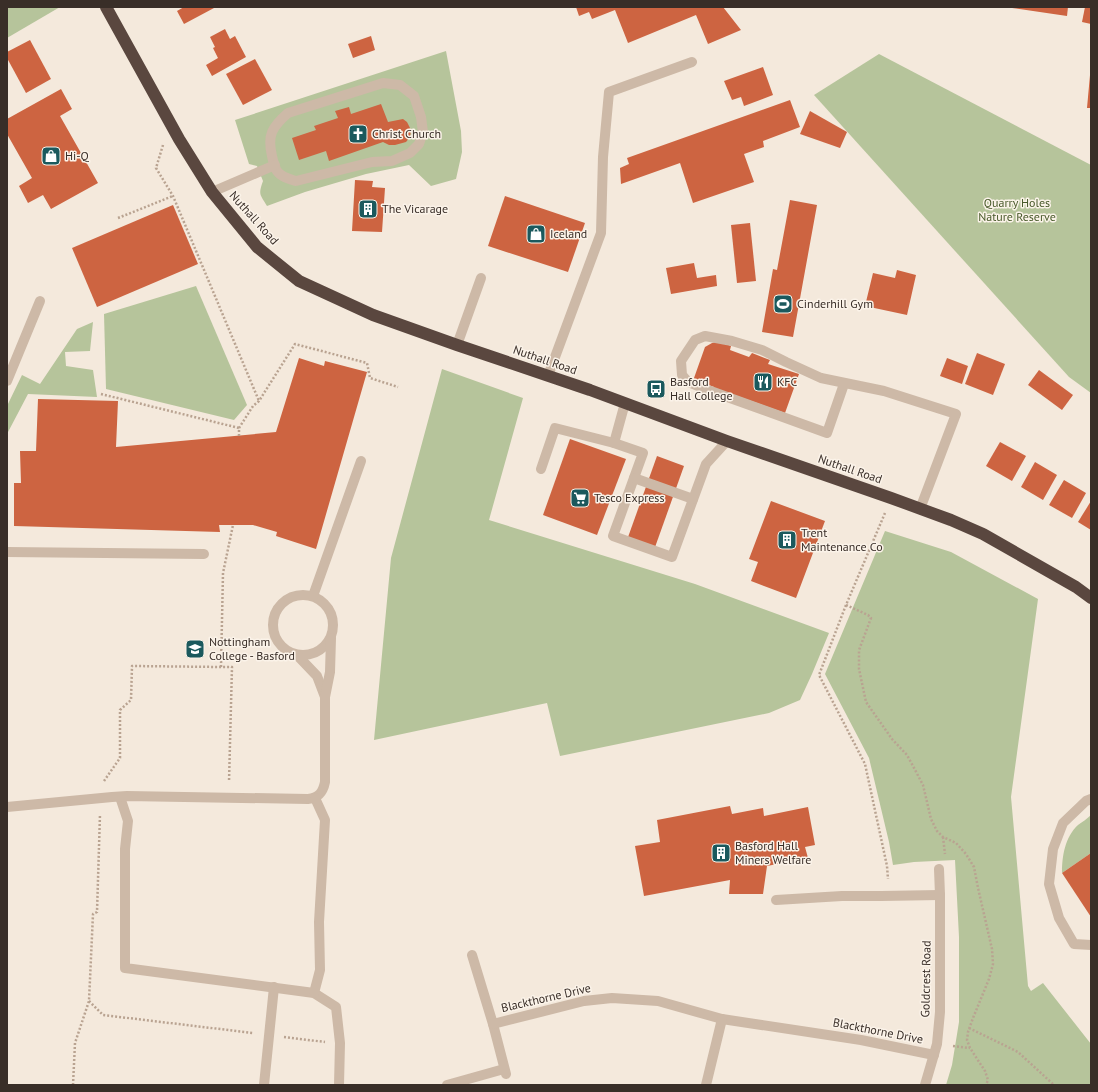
<svg xmlns="http://www.w3.org/2000/svg" width="1098" height="1092" font-family="'PT Sans',sans-serif">
<style>
.green{fill:#b6c49b}
.building{fill:#cd6441}
.lines{fill:none;stroke-linecap:round;stroke-linejoin:round}
.path{stroke:#b9a391;stroke-width:2.5;stroke-dasharray:2 2;stroke-linecap:butt}
.lane{stroke:#cdb9a7;stroke-width:10}
.street{stroke:#cdb9a7;stroke-width:10}
.highway{stroke:#5a473f;stroke-width:12}
.labels{text-anchor:middle;stroke-width:3;stroke-linejoin:round;paint-order:stroke}
.poi-label{font-size:12px;fill:#392e28;stroke:#fbf3e9;text-anchor:start}
.park-label{font-size:12px;fill:#48592a;stroke:#fbf3e9}
.street-label{font-size:12px;fill:#392e28;stroke:#fbf3e9}
</style>
<rect width="100%" height="100%" fill="#f4e9dc"/>
<g class="green">
<polygon points="7,7 60,7 7,38"/>
<path d="M 446,51 L 461,131 L 462,152 L 456,179 L 431,186 L 409,165 L 366,174 L 305,192 L 267,206 C 260,194 258,195 263,181 L 257,166 L 249,164 L 235,120 Z"/>
<polygon points="879,54 1091,165 1091,393 1069,377 814,95"/>
<polygon points="196,286 247,405 234,420 106,389 104,314"/>
<polygon points="93,322 90,351 65,352 66,366 93,370 97,397 28,394 7,434 7,406 22,375 40,384 77,329"/>
<polygon points="442,369 523,398 489,520 695,584 829,633 812,674 800,700 769,713 560,756 547,703 374,740 391,558"/>
<polygon points="885,531 951,552 1038,599 1011,797 1028,986 1031,991 1043,983 1091,1044 1091,1085 946,1085 952,1065 959,1022 959,937 955,860 914,862 893,865 889,842 869,758 825,674"/>
<path d="M 1091,815 L 1091,853 L 1062,873 C 1062,856 1065,837 1078,825 C 1082,822 1087,819 1091,815 Z"/>
</g>
<g class="building">
<polygon points="184,7 213,7 214,8 184,24 177,11"/>
<polygon points="576,7 723,7 741,30 708,44 696,15 628,43 615,10 592,19 589,12 579,16"/>
<polygon points="1012,7 1068,7 1067,16 1012,8"/>
<polygon points="1085,7 1091,7 1091,24 1082,22"/>
<polygon points="225,29 230,39 235,36 246,57 212,76 206,65 218,58 213,48 215,47 210,37"/>
<polygon points="371,36 375,50 353,58 348,44"/>
<polygon points="30,40 51,79 26,93 7,58 7,52"/>
<polygon points="255,59 272,90 243,105 226,74"/>
<polygon points="763,67 773,95 744,106 741,97 732,100 724,81"/>
<polygon points="1090,75 1091,75 1091,108 1087,108"/>
<polygon points="61,89 72,109 60,116 98,183 51,209 43,195 28,203 19,186 32,178 7,134 7,119"/>
<polygon points="790,100 800,127 763,141 764,147 744,154 754,182 693,203 680,163 621,184 620,168 629,164 627,158"/>
<polygon points="381,104 388,122 403,119 407,122 411,130 410,137 406,142 395,145 389,145 383,142 329,161 326,151 299,160 292,138 316,130 314,126 338,118 335,111 349,107 351,114"/>
<polygon points="810,111 847,132 840,148 800,134"/>
<polygon points="355,180 373,181 372,187 385,188 382,232 352,231"/>
<polygon points="505,196 585,223 568,272 488,246"/>
<polygon points="790,200 817,205 793,337 762,332 773,269 777,270"/>
<polygon points="173,205 198,264 97,307 72,248"/>
<polygon points="750,223 756,281 737,283 731,225"/>
<polygon points="694,263 697,278 716,275 717,286 671,294 666,268"/>
<polygon points="897,270 916,275 907,315 865,306 873,273 895,278"/>
<polygon points="719,341 731,346 730,350 749,357 752,353 770,360 768,364 799,374 785,413 714,388 714,387 695,380 694,378 705,347 712,343"/>
<polygon points="977,353 1005,364 993,395 965,384"/>
<polygon points="299,358 324,366 325,361 367,372 316,549 276,536 277,532 253,525 219,525 220,532 14,526 14,483 21,483 20,451 36,451 38,399 118,401 116,447 276,432"/>
<polygon points="947,358 968,366 962,384 940,376"/>
<polygon points="1039,370 1073,395 1062,410 1028,385"/>
<polygon points="570,439 626,459 597,535 543,515"/>
<polygon points="1000,442 1026,456 1012,481 986,466"/>
<polygon points="657,456 684,466 654,550 627,540"/>
<polygon points="1035,462 1057,475 1043,500 1021,487"/>
<polygon points="1064,480 1086,493 1072,518 1049,505"/>
<polygon points="771,501 825,521 796,598 751,581 758,562 749,559"/>
<polygon points="1091,501 1091,530 1078,522"/>
<polygon points="730,806 732,814 763,808 764,816 808,807 815,845 805,847 808,858 767,866 763,894 729,894 730,880 644,896 635,846 660,842 657,820"/>
<polygon points="1091,853 1091,917 1062,873"/>
</g>
<g class="lines">
<g class="path">
<polyline points="163,145 156,168 173,196 259,401"/>
<polyline points="118,218 173,196"/>
<polyline points="101,394 239,428"/>
<polyline points="239,436 239,428 253,406 259,401 295,344 367,363 370,378 398,387"/>
<polyline points="885,513 846,605 819,675 865,764 887,866 888,879"/>
<polyline points="846,605 868,615 871,618 859,650 859,669 866,702 892,739 907,755 913,766 923,785 931,819 937,831 943,837 956,843 966,854 974,867 978,888 992,949 993,964 989,979 973,1018 968,1032 967,1040 970,1048 985,1071 988,1080 986,1085"/>
<polyline points="221,667 223,573 233,525"/>
<polyline points="104,781 120,758 120,710 131,700 132,666 221,667 232,667 229,782"/>
<polyline points="943,837 945,854"/>
<polyline points="89,1001 103,1015 253,1033"/>
<polyline points="969,1028 1018,1052 1054,1085"/>
<polyline points="284,1037 325,1042"/>
<polyline points="953,1046 970,1048"/>
<polyline points="73,1085 75,1043 89,1001 93,914 97,912 100,814"/>
</g>
<g class="lane">
<path d="M 383,83 L 400,85 L 414,96 L 421,117 L 423,132 L 419,144 L 410,153 L 392,161 L 372,162 L 296,181 C 289,179 281,177 277,171 C 274,167 273,160 272,156 C 267,135 272,127 288,113 Z"/>
<polyline points="212,192 275,165"/>
<polyline points="457,345 481,278"/>
<polyline points="548,376 601,233 603,157 609,92 692,62"/>
<polyline points="7,381 40,301"/>
<polyline points="844,384 827,433 705,389 688,382 682,375 681,361 695,340 705,336 732,341 762,350 786,362 821,378 884,391 956,414 920,509"/>
<polyline points="614,443 625,403"/>
<polyline points="541,469 555,428 614,443 643,453 613,536 672,557 706,464 727,441"/>
<polyline points="634,478 693,499"/>
<polyline points="7,552 204,554"/>
<circle cx="303" cy="625" r="30"/>
<polyline points="313,596 361,461"/>
<polyline points="297,655 317,676 325,697"/>
<polyline points="120,797 128,821 125,849 125,968 314,993 336,1007 340,1043 339,1085"/>
<polyline points="1091,799 1086,801 1063,823 1053,849 1049,884 1059,918 1074,944 1091,945"/>
<path d="M 7,807 L 112,797 L 127,796 L 308,799 C 319,798 323,792 325,782 L 325,697 L 330,672 L 331,638"/>
<polyline points="776,900 842,896 881,896"/>
<polyline points="314,993 320,970 319,922 325,820 315,798"/>
<polyline points="264,1085 274,987"/>
<polyline points="447,1085 504,1069"/>
</g>
<g class="street">
<polyline points="881,896 940,895"/>
<polyline points="472,955 493,1024 506,1074"/>
<polyline points="493,1024 584,1001 612,998 658,1001 722,1019 861,1040 934,1055"/>
<polyline points="706,1085 722,1019"/>
<polyline points="925,1085 937,1044 940,1012 940,895 939,869"/>
</g>
<polyline class="highway" points="106,7 179,139 212,192 257,247 299,281 373,315 457,345 590,390 727,441 891,498 951,520 983,534 1076,587 1091,598"/>
</g>
<defs>
<g id="church-square" transform="scale(1)"><rect x="-9" y="-9" width="18" height="18" rx="4" fill="#1b595d" stroke="#fbf3e9"/><path d="M-1.2-6h2.4v3.5h3.3v2.4h-3.3V6h-2.4V-.1h-3.3v-2.4h3.3Z" fill="#fff"/></g>
<g id="shop-square" transform="scale(1)"><rect x="-9" y="-9" width="18" height="18" rx="4" fill="#1b595d" stroke="#fbf3e9"/><path d="M-5-2.5h2.3a2.7 3.5 0 0 1 5.4 0H5L5.5 6h-11ZM-1.5-2.5h3a1.5 2.3 0 0 0-3 0Z" fill="#fff"/></g>
<g id="building-square" transform="scale(1)"><rect x="-9" y="-9" width="18" height="18" rx="4" fill="#1b595d" stroke="#fbf3e9"/><path d="M-4-6H4V6H1V3H-1V6H-4ZM-2.5-4.3h1.7v1.8h-1.7ZM.8-4.3h1.7v1.8H.8ZM-2.5-1h1.7V.8h-1.7ZM.8-1h1.7V.8H.8Z" fill="#fff"/></g>
<g id="stadium-square" transform="scale(1)"><rect x="-9" y="-9" width="18" height="18" rx="4" fill="#1b595d" stroke="#fbf3e9"/><path d="M0-5a6.5 5 0 1 0 0 10a6.5 5 0 1 0 0-10ZM-3.5-1.8h7v3.6h-7Z" fill="#fff"/></g>
<g id="restaurant-square" transform="scale(1)"><rect x="-9" y="-9" width="18" height="18" rx="4" fill="#1b595d" stroke="#fbf3e9"/><path d="M-5-6h1v4h1v-4h1v4h1v-4h1v5L-1.5 .5V6h-2V.5L-5-1ZM5-6V6H3V1.5H1.5Q1.5-4 5-6Z" fill="#fff"/></g>
<g id="bus-square" transform="scale(1)"><rect x="-9" y="-9" width="18" height="18" rx="4" fill="#1b595d" stroke="#fbf3e9"/><path d="M-5-6H5V4H4V6H2V4H-2V6H-4V4H-5ZM-3.5-4V0h7V-4ZM-3.5 1.2v1.5H-2V1.2ZM2 1.2v1.5H3.5V1.2Z" fill="#fff"/></g>
<g id="supermarket-square" transform="scale(1)"><rect x="-9" y="-9" width="18" height="18" rx="4" fill="#1b595d" stroke="#fbf3e9"/><path d="M-6-5.5h2.5l.6 2H6L4.5 2H-2.5L-4.4-4H-6ZM-1.5 3.2a1.3 1.3 0 1 0 .1 0ZM3 3.2a1.3 1.3 0 1 0 .1 0Z" fill="#fff"/></g>
<g id="university-square" transform="scale(1)"><rect x="-9" y="-9" width="18" height="18" rx="4" fill="#1b595d" stroke="#fbf3e9"/><path d="M0-5L7-2L0 1L-7-2ZM-4 1L0 2.5L4 1V4Q0 6-4 4Z" fill="#fff"/></g>
</defs>
<g fill-rule="evenodd">
<use href="#church-square" x="358" y="134"/>
<use href="#shop-square" x="51" y="156"/>
<use href="#building-square" x="368" y="209"/>
<use href="#shop-square" x="536" y="234"/>
<use href="#stadium-square" x="783" y="304"/>
<use href="#restaurant-square" x="763" y="382"/>
<use href="#bus-square" x="656" y="389"/>
<use href="#supermarket-square" x="580" y="498"/>
<use href="#building-square" x="787" y="540"/>
<use href="#university-square" x="195" y="649"/>
<use href="#building-square" x="721" y="853"/>
</g>
<g class="labels">
<g class="poi-label">
<text x="372" y="138">Christ Church</text>
<text x="65" y="160">Hi-Q</text>
<text x="382" y="213">The Vicarage</text>
<text x="550" y="238">Iceland</text>
<text x="797" y="308">Cinderhill Gym</text>
<text x="670" y="386">Basford<tspan x="670" dy="14">Hall College</tspan></text>
<text x="777" y="386">KFC</text>
<text x="594" y="502">Tesco Express</text>
<text x="801" y="537">Trent<tspan x="801" dy="14">Maintenance Co</tspan></text>
<text x="209" y="646">Nottingham<tspan x="209" dy="14">College - Basford</tspan></text>
<text x="735" y="850">Basford Hall<tspan x="735" dy="14">Miners Welfare</tspan></text>
</g>
<g class="park-label">
<text x="1017" y="207">Quarry Holes<tspan x="1017" dy="14">Nature Reserve</tspan></text>
</g>
<g class="street-label">
<text transform="translate(254 218) rotate(48)" y="4">Nuthall Road</text>
<text transform="translate(545 360) rotate(19)" y="4">Nuthall Road</text>
<text transform="translate(850 469) rotate(19)" y="4">Nuthall Road</text>
<text transform="translate(926 979) rotate(-89)" y="4">Goldcrest Road</text>
<text transform="translate(546 998) rotate(-13)" y="4">Blackthorne Drive</text>
<text transform="translate(878 1031) rotate(11)" y="4">Blackthorne Drive</text>
</g>
</g>
<rect width="1098" height="1092" fill="none" stroke="#392e28" stroke-width="16"/>
</svg>
